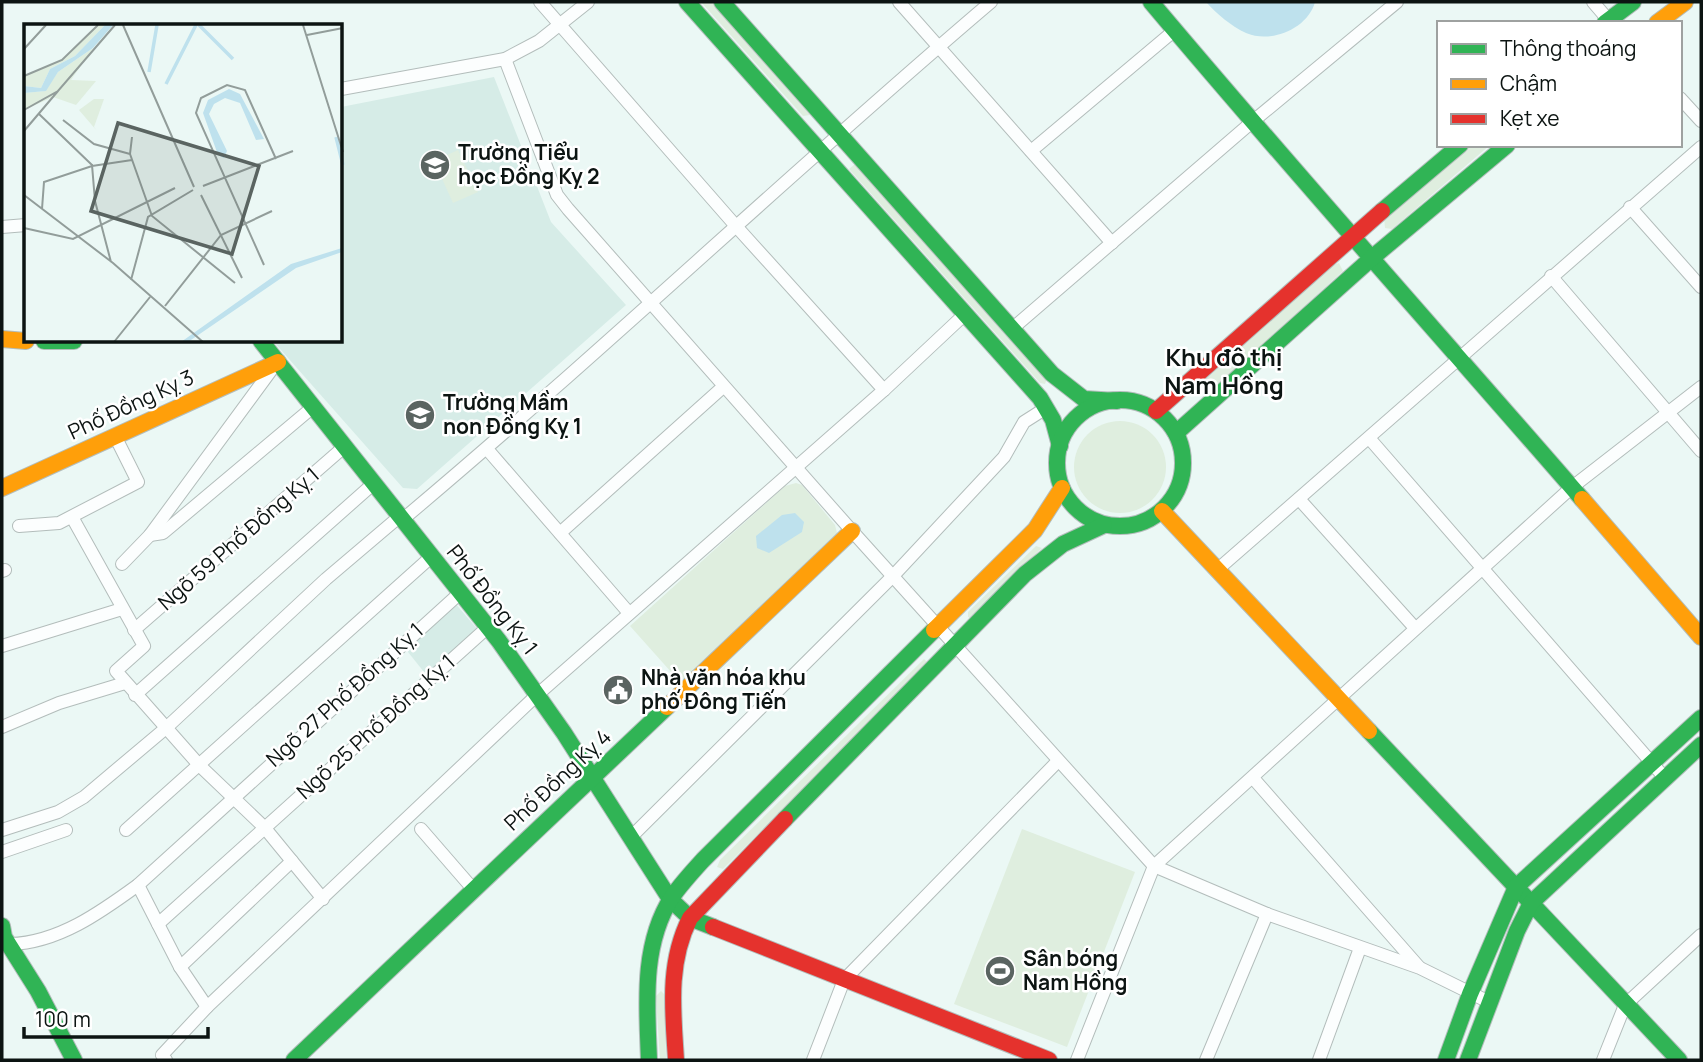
<svg xmlns="http://www.w3.org/2000/svg" width="1703" height="1062" font-family="Manrope,sans-serif">
<style>
.built{fill:#d6ece7}
.green{fill:#dfeedf}
.water{fill:#bee1ed}
.lines{fill:none;stroke-linecap:round;stroke-linejoin:round}
.street-casing{stroke:#b3bdbb;stroke-width:14}
.fast-casing{stroke:#b3bdbb;stroke-width:18}
.slow-casing{stroke:#b3bdbb;stroke-width:18}
.jam-casing{stroke:#b3bdbb;stroke-width:18}
.street{stroke:#fcfefe;stroke-width:12}
.fast{stroke:#30b455;stroke-width:16}
.slow{stroke:#ff9f0a;stroke-width:16}
.jam{stroke:#e5322d;stroke-width:16}
.labels{text-anchor:middle;stroke-width:5;stroke-linejoin:round;paint-order:stroke}
.poi-label{font-size:21px;font-weight:bold;fill:#0c1412;stroke:#fff;text-anchor:start}
.street-label{font-size:21px;fill:#0c1412;stroke:#fff}
.quarter-label{font-size:24px;font-weight:bold;fill:#0c1412;stroke:#fff}
.inset-river{fill:none;stroke:#bee1ed;stroke-width:3.5}
.inset-road{fill:none;stroke:#929d9a;stroke-width:2}
.view{fill:#5a6461;fill-opacity:0.15;stroke:#5a6461;stroke-width:3.5}
.inset-edge{fill:none;stroke:#0c1412;stroke-width:3.5}
</style>
<rect width="100%" height="100%" fill="#ebf8f5"/>
<g class="built">
<polygon points="494,77 551,222 626,305 417,489 403,488 273,341 341,341 341,107"/>
<polygon points="454,602 479,631 428,677 404,647"/>
</g>
<g class="green">
<polygon points="701,2 712,2 810,115 803,116"/>
<polygon points="1470,145 1490,145 1392,229 1385,228 1384,217"/>
<polygon points="458,150 478,192 453,203 434,161"/>
<polygon points="855,164 1047,379 1045,384 1040,383 849,169"/>
<polygon points="1339,263 1343,271 1209,394 1199,395 1198,386 1331,266"/>
<circle cx="1120" cy="467" r="46"/>
<polygon points="796,483 802,485 835,525 837,533 680,682 630,626 785,486"/>
<polygon points="1036,546 1042,548 970,618 968,617 968,612"/>
<polygon points="924,659 929,664 723,869 717,867 720,860"/>
<polygon points="1022,829 1135,872 1067,1047 954,1004"/>
<polygon points="661,991 665,995 666,1060 660,1060 656,996"/>
</g>
<g class="water">
<path d="M 1206,2 L 1315,2 C 1308,28 1272,44 1246,33 C 1231,26 1217,14 1206,2 Z"/>
<polygon points="795,513 804,522 802,532 769,553 757,548 756,536 782,515"/>
</g>
<g class="lines">
<g class="street-casing">
<g id="street">
<polyline points="540,2 735,225 884,390"/>
<polyline points="899,2 1112,243"/>
<polyline points="1593,2 1611,23"/>
<polyline points="505,59 557,195 568,209 852,531 1154,866 1267,914 1420,968 1489,1002"/>
<polyline points="341,89 505,59 539,41 588,2"/>
<polyline points="1680,98 1701,121"/>
<polyline points="1031,151 1175,30"/>
<polyline points="1630,207 1701,287"/>
<polyline points="2,227 26,225"/>
<polyline points="1551,276 1701,451"/>
<polyline points="1013,328 1252,122 1397,2"/>
<polyline points="1369,438 1664,777"/>
<polyline points="487,449 629,613"/>
<polyline points="1299,499 1415,628"/>
<polyline points="72,517 144,646 116,671 200,766 264,827 323,899"/>
<path d="M 402,520 C 602,352 792,171 991,2"/>
<polyline points="19,526 59,523 138,482 115,436"/>
<polyline points="560,533 723,387"/>
<polyline points="150,535 163,533 313,407"/>
<polyline points="122,564 150,535 275,365"/>
<polyline points="1217,570 1701,147"/>
<polyline points="2,571 5,570"/>
<polyline points="134,630 344,447"/>
<polyline points="2,646 122,609"/>
<polyline points="135,695 373,484"/>
<polyline points="2,727 59,703 125,683"/>
<polyline points="1253,778 1419,967"/>
<polyline points="421,829 473,889"/>
<polyline points="2,830 58,812 84,797 166,728 326,579 399,517"/>
<polyline points="126,830 431,557"/>
<polyline points="630,838 893,576 1004,457 1024,422 1046,408"/>
<polyline points="2,852 66,830"/>
<polyline points="138,885 180,967 207,1007"/>
<polyline points="158,924 488,627"/>
<path d="M 10,944 C 58,943 101,912 138,885 L 460,593"/>
<polyline points="180,967 292,861"/>
<polyline points="166,1060 162,1055 207,1007 537,695 884,390 964,315"/>
<polyline points="813,1060 844,980 1058,761"/>
<polyline points="1077,1060 1154,866 1571,488 1701,387"/>
<polyline points="1206,1060 1267,914"/>
<polyline points="1319,1060 1360,948"/>
<polyline points="1603,1060 1625,1005 1701,935"/>
</g>
</g>
<g class="fast-casing">
<g id="fast">
<polyline points="687,2 1040,398 1053,420 1060,446"/>
<polyline points="722,2 1052,374 1084,399 1117,401"/>
<path d="M 1151,2 C 1292,170 1438,333 1582,499"/>
<polyline points="1605,23 1633,2"/>
<polyline points="1382,211 1460,145"/>
<polyline points="44,341 74,341"/>
<polyline points="261,341 499,641 564,733 670,899 690,918 713,927"/>
<circle cx="1120" cy="463" r="63"/>
<polyline points="1176,433 1373,257 1507,145"/>
<polyline points="1369,731 1679,1060"/>
<polyline points="785,819 1025,574 1063,544 1104,525"/>
<polyline points="2,926 4,937 38,991 74,1060"/>
<polyline points="294,1060 667,707"/>
<path d="M 649,1060 C 647,1006 641,945 672,897 C 681,884 692,872 703,860 L 934,630"/>
<polyline points="1446,1060 1470,994 1516,887 1701,718"/>
<polyline points="1468,1060 1517,931 1531,903 1701,745"/>
</g>
</g>
<g class="slow-casing">
<g id="slow">
<polyline points="1657,23 1685,2"/>
<polyline points="2,339 26,341"/>
<polyline points="2,488 278,362"/>
<polyline points="1582,499 1701,637"/>
<polyline points="1162,511 1369,731"/>
<polyline points="934,630 1035,530 1062,488"/>
<polyline points="667,707 852,531"/>
</g>
</g>
<g class="jam-casing">
<g id="jam">
<polyline points="1156,411 1382,211"/>
<polyline points="713,927 1049,1060"/>
<path d="M 676,1060 C 673,1011 667,964 690,918 L 785,819"/>
</g>
</g>
<use href="#street" class="street"/>
<use href="#fast" class="fast"/>
<use href="#slow" class="slow"/>
<use href="#jam" class="jam"/>
</g>
<defs>
<g id="school-disc" transform="scale(1.575)"><circle r="9.5" fill="#5a6461" stroke="#fff"/><path d="M0-5L7-2L0 1L-7-2ZM-4 1L0 2.5L4 1V4Q0 6-4 4Z" fill="#fff"/></g>
<g id="civic-disc" transform="scale(1.575)"><circle r="9.5" fill="#5a6461" stroke="#fff"/><path d="M-.6-6.5H3V-4.5H.6V-3L4-1V1h2V6H-6V1h2V-1L-.6-3ZM-1.2 2.5V6h2.4V2.5Z" fill="#fff"/></g>
<g id="stadium-disc" transform="scale(1.575)"><circle r="9.5" fill="#5a6461" stroke="#fff"/><path d="M0-5a6.5 5 0 1 0 0 10a6.5 5 0 1 0 0-10ZM-3.5-1.8h7v3.6h-7Z" fill="#fff"/></g>
</defs>
<g fill-rule="evenodd">
<use href="#school-disc" x="435" y="165"/>
<use href="#school-disc" x="420" y="415"/>
<use href="#civic-disc" x="618" y="690"/>
<use href="#stadium-disc" x="1000" y="971"/>
</g>
<g class="labels">
<g class="poi-label">
<text x="458" y="160">Trường Tiểu<tspan x="458" dy="24">học Đồng Kỵ 2</tspan></text>
<text x="443" y="410">Trường Mầm<tspan x="443" dy="24">non Đồng Kỵ 1</tspan></text>
<text x="641" y="685">Nhà văn hóa khu<tspan x="641" dy="24">phố Đông Tiến</tspan></text>
<text x="1023" y="966">Sân bóng<tspan x="1023" dy="24">Nam Hồng</tspan></text>
</g>
<g class="street-label">
<text transform="translate(131 405) rotate(-25)" y="7">Phố Đồng Kỵ 3</text>
<text transform="translate(239 539) rotate(-41)" y="7">Ngõ 59 Phố Đồng Kỵ 1</text>
<text transform="translate(492 600) rotate(52)" y="7">Phố Đồng Kỵ 1</text>
<text transform="translate(345 695) rotate(-42)" y="7">Ngõ 27 Phố Đồng Kỵ 1</text>
<text transform="translate(376 727) rotate(-42)" y="7">Ngõ 25 Phố Đồng Kỵ 1</text>
<text transform="translate(558 780) rotate(-43)" y="7">Phố Đồng Kỵ 4</text>
</g>
<g class="quarter-label">
<text x="1224" y="366">Khu đô thị<tspan x="1224" dy="28">Nam Hồng</tspan></text>
</g>
</g>
<g transform="translate(24 24)">
<rect width="318" height="318" fill="#ebf8f5"/>
<path d="M 74,1 L 81,1 L 51,32 L 26,45 L 17,64 L 0,62 L 0,52 L 38,36 ZM 69,24 L 47,56 L 72,57 L 52,81 L 29,73 L 0,86 L 0,69 L 21,67 L 34,48 ZM 70,75 L 80,75 L 70,103 L 73,107 L 55,86 Z" fill="#dfeedf"/>
<path d="M 81,1 L 89,1 L 69,24 L 34,48 L 22,67 L 0,69 L 0,62 L 17,64 L 26,45 L 51,32 ZM 205,65 L 216,70 L 240,115 L 232,116 L 216,79 L 201,74 L 190,80 L 185,90 L 203,127 L 200,134 L 194,131 L 179,89 L 184,76 ZM 318,224 L 318,228 L 272,244 L 164,318 L 157,318 L 267,240 Z" fill="#bee1ed"/>
<path class="inset-river" d="M 175,1 L 209,35M 125,48 L 133,1M 142,60 L 172,1M 312,113 L 319,141"/>
<path class="inset-road" d="M 99,1 L 170,163M 279,1 L 319,128M 283,11 L 319,4M 0,25 L 22,1M 0,52 L 38,36 L 74,1M 0,86 L 34,67 L 91,1M 15,90 L 68,141 L 71,177 L 87,238M 39,96 L 70,120 L 106,130M 0,107 L 34,67M 108,113 L 106,130 L 128,192 L 211,259M 179,162 L 269,127M 0,171 L 89,239 L 179,318M 177,171 L 218,254M 18,185 L 20,158 L 68,142 L 108,136M 0,204 L 49,215 L 151,164M 240,241 L 172,89 L 177,74 L 203,61 L 221,66 L 252,135M 107,256 L 124,193 L 169,166M 141,282 L 197,211 L 248,187M 90,318 L 126,273"/>
<path class="view" d="M 94,99 L 235,142 L 208,230 L 67,187 Z"/>
<rect width="318" height="318" class="inset-edge"/>
</g>
<rect width="1703" height="1062" fill="none" stroke="#0c1412" stroke-width="7"/>
<rect x="1437" y="21" width="245" height="126" fill="#ffffff" stroke="#9ea1a0" stroke-width="2"/>
<rect x="1451" y="44" width="35" height="10" fill="#30b455" stroke="#9ea1a0" stroke-width="2"/>
<text x="1500" y="56" font-size="21" fill="#0c1412">Thông thoáng</text>
<rect x="1451" y="79" width="35" height="10" fill="#ff9f0a" stroke="#9ea1a0" stroke-width="2"/>
<text x="1500" y="91" font-size="21" fill="#0c1412">Chậm</text>
<rect x="1451" y="114" width="35" height="10" fill="#e5322d" stroke="#9ea1a0" stroke-width="2"/>
<text x="1500" y="126" font-size="21" fill="#0c1412">Kẹt xe</text>
<path d="M24 1027v10h184v-10" fill="none" stroke="#0c1412" stroke-width="3.5"/>
<text x="35" y="1027" font-size="21" fill="#0c1412" stroke="#ffffff" stroke-width="5" paint-order="stroke">100 m</text>
</svg>
